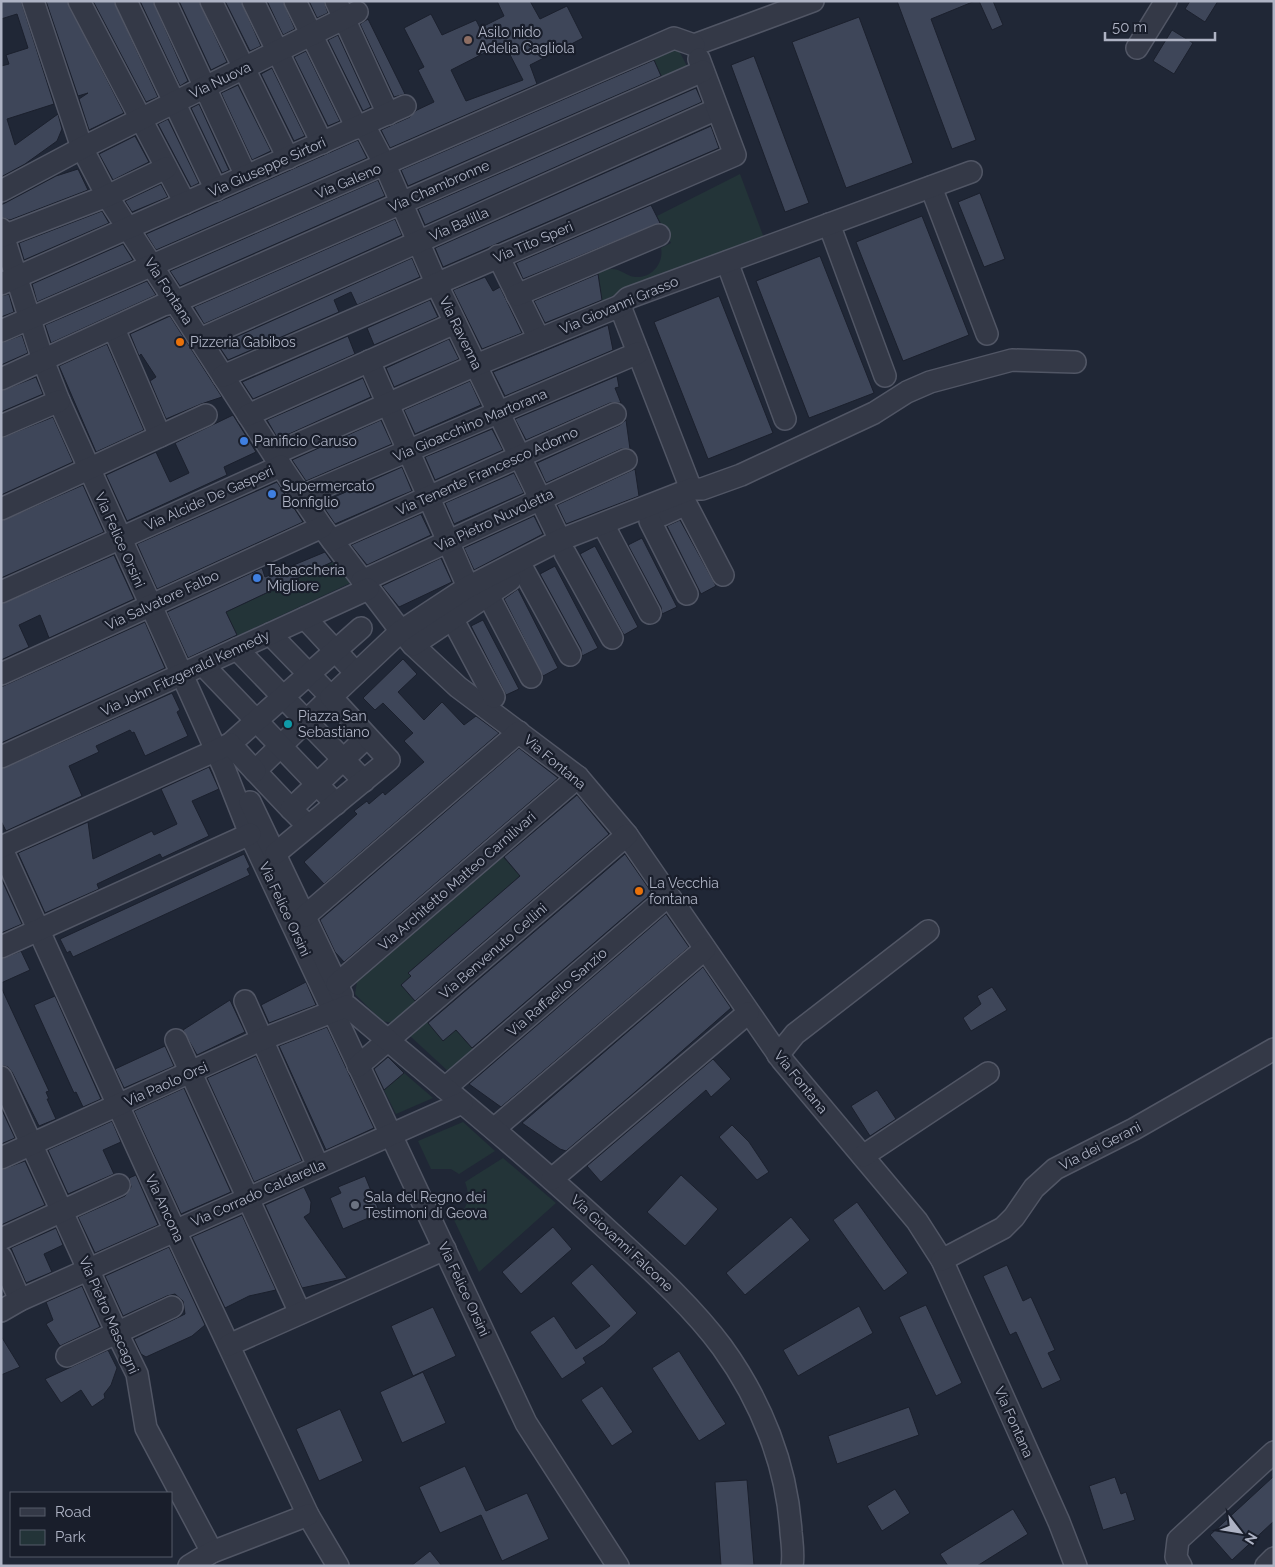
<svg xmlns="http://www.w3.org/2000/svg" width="1275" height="1567" font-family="Raleway,sans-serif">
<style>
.green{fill:#233438}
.building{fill:#3e4659;stroke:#1b202d;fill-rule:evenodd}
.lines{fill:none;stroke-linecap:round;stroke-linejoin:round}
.minor-casing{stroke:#515665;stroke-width:24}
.minor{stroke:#343947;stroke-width:21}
.education-dot{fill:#8d6e63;stroke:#191e2b;stroke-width:2}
.food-dot{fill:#e8710a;stroke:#191e2b;stroke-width:2}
.shop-dot{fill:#3f7fe0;stroke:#191e2b;stroke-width:2}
.culture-dot{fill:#0f9aa8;stroke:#191e2b;stroke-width:2}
.worship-dot{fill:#6b7280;stroke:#191e2b;stroke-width:2}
.labels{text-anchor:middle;stroke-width:4.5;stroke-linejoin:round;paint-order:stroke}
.poi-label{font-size:14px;fill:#aeb3c4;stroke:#191e2b;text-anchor:start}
.street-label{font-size:14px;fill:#aeb3c4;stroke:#191e2b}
</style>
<rect width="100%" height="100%" fill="#202736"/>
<g class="green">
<polygon points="676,45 688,68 664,81 652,56"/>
<path d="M 740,174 L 764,238 L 618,293 L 602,302 L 598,270 C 604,270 612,268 618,270 C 624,272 629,277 636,277 C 652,278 664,263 661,248 L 671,243 L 657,216 Z"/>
<polygon points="333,562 350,583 237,636 226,612"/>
<polygon points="503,857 520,876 408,973 411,976 401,985 415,1001 409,1010 393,1023 382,1021 355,994 357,982"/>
<polygon points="426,1021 443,1040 456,1030 473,1049 448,1071 410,1036"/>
<polygon points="404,1073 433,1098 396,1114 384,1090"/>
<polygon points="463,1122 495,1151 459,1174 451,1169 431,1169 418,1141"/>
<path d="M 503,1158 L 556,1203 L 479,1272 L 454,1220 C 468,1209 471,1198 465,1182 Z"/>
</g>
<g class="building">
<polygon points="1,1 21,1 54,104 7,119 15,145 58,114 62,129 57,141 25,164 1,177 1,66 9,64 6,55 28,48 17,14 1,19"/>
<polygon points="46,1 67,1 124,113 89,130 79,99 88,93 78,96"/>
<polygon points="93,1 114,1 158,97 146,102"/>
<polygon points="140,1 153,1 188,81 180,86"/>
<polygon points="179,1 199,1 227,62 211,70"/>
<polygon points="225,1 241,1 261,46 250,51"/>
<polygon points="267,1 283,1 295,29 283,35"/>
<polygon points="309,1 324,1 328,13 317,18"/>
<path d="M 497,1 L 530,1 L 540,19 L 567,6 L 583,38 L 530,65 L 537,84 L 390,148 L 381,130 L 410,117 L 417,110 L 434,102 L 418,70 L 424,67 L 404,28 L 431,14 L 442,35 L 476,20 L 480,28 L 504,16 ZM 504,43 L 523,80 L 466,101 L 451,70 Z"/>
<polygon points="897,1 975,1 931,19 976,140 952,149"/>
<polygon points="979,1 993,1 1003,25 992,30"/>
<polygon points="1190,1 1218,1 1205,22 1185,9"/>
<polygon points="859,17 913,163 846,188 792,42"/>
<polygon points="368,19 405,94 394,97 360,24"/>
<polygon points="1172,30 1193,43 1174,74 1153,61"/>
<polygon points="338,35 371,107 363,111 328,40"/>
<polygon points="306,51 340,121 328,126 294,57"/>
<polygon points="754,56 809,203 785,212 731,65"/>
<polygon points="654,60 661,76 408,186 401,170"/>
<polygon points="272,68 305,136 294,141 261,74"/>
<polygon points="238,85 271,151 252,160 221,93"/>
<polygon points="696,88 702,102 425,225 418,209"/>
<polygon points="199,104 229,170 222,173 191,108"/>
<polygon points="168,119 199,183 191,187 158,124"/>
<polygon points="711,126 719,148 443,267 435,248"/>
<polygon points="135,136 149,162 113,180 99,154"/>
<polygon points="358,140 367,158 156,250 146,234"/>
<polygon points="78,169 88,190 10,220 1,217 1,205 5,203 56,176"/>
<polygon points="378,180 385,196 180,286 170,271"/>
<polygon points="161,184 168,197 132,212 125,201"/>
<polygon points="980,193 1005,259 984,267 958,202"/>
<polygon points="651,205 660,223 523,279 516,263"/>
<polygon points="102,211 109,223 24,260 19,243"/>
<polygon points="922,216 969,335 903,361 856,242"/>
<polygon points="395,219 402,235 204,324 194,307"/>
<polygon points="123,244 133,260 37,302 32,284"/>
<polygon points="820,256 874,393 809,418 756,281"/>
<polygon points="412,258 420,277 357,305 351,292 334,300 339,312 228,360 218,345"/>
<polygon points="598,274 602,300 545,323 534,301"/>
<polygon points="485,277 493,291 500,287 522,333 482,349 453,290"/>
<polygon points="147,281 156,295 51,343 45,325"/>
<polygon points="9,294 14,312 1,317 1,296"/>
<polygon points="719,296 773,433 708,459 654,322"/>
<polygon points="430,300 438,317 374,345 367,328"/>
<polygon points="170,316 222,397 201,404 166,419 150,381 156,377 141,354 139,356 130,334"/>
<polygon points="608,325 613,350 505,396 493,372"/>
<polygon points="22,335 28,353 1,365 1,343"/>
<polygon points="348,336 355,354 253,399 242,382"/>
<polygon points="449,339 459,359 394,387 386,368"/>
<polygon points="107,344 144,430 96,452 59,366"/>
<polygon points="617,376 619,387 615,388 621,403 610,403 526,440 515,419"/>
<polygon points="36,377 43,394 1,412 1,391"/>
<polygon points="363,378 371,397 278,439 267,420"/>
<polygon points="470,381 481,405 415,434 404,410"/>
<polygon points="233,415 256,452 224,467 227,475 127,521 106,475 156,452 170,482 189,473 175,443"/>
<polygon points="53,417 73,462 1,495 1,438"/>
<polygon points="381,420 392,444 306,481 292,460"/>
<polygon points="626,420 630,449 621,449 546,483 537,463 620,425"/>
<polygon points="492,429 503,450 435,480 425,457"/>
<polygon points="402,467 412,491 395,498 335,524 321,503"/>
<polygon points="635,469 639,496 566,524 557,505"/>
<polygon points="514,473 524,493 454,524 445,503"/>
<polygon points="277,482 303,522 157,589 137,544"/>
<polygon points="83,485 104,532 1,578 1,521"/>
<polygon points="421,514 431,535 367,565 351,545"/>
<polygon points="534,516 543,534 474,570 464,548"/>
<polygon points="680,520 716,586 701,594 667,526"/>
<polygon points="642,538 677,607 662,614 661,607 628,545"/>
<polygon points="595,546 638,627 624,635 580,554"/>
<polygon points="325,552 332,562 226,612 237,635 188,658 167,612 262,568 265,577"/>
<polygon points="114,555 134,599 49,638 40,615 19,625 29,647 1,660 1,604"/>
<polygon points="441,558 452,582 399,607 382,586"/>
<polygon points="555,566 598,648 582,656 581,649 540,574"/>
<polygon points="518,589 558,668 543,676 504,599"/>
<polygon points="483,620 519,689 506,695 471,626"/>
<polygon points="145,622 165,668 1,743 1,687"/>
<polygon points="403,659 417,674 398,692 424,720 442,702 464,725 476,716 499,733 324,884 304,862 357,814 354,811 367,801 369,804 383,792 385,795 424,762 404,741 413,733 383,703 375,710 363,698"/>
<polygon points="172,693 180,710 177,712 188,736 145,756 134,732 132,733 130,730 96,746 99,752 69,766 82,796 6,831 1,821 1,769"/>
<polygon points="519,748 558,778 344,962 335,952 320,920"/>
<polygon points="209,767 219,789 192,801 209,836 162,858 160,854 97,884 99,889 45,913 18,853 88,822 93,859 152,831 154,835 177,824 161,789"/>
<polygon points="577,795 609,834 415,1001 401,985 411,976 408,973 520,876 504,857"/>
<polygon points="244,854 250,867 247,869 250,875 73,957 70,951 67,953 60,939"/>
<polygon points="625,854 652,893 472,1048 456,1030 443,1041 428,1023"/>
<polygon points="1,878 22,924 1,933"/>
<polygon points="666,914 689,947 501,1107 469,1084"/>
<polygon points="21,951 30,970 1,983 1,959"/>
<polygon points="703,967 731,1008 642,1086 566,1151 560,1149 522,1123"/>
<polygon points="306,982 316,1005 269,1023 261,1005"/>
<polygon points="1,987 49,1091 46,1092 49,1099 47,1099 56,1119 39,1126 12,1072 8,1067 1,1065"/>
<polygon points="992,987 1007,1010 971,1031 963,1018 981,1004 977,996"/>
<polygon points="55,996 101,1099 83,1107 76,1092 74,1093 34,1005"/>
<polygon points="230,1000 245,1032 197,1055 183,1030"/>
<polygon points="327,1027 374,1128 326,1150 279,1046"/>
<polygon points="165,1046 174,1066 124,1088 115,1069"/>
<polygon points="256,1056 302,1161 254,1182 207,1078"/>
<polygon points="388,1057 404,1073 384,1090 374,1069"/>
<polygon points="713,1059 731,1079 711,1097 706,1090 601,1182 587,1166"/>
<polygon points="184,1088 231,1192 181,1214 134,1111"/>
<polygon points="877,1090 896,1119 870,1136 851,1106"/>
<polygon points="1,1108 15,1138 1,1144"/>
<polygon points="112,1121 121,1142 103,1150 114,1174 68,1194 48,1150"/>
<polygon points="732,1125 749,1142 769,1172 757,1180 719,1137"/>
<polygon points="25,1161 45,1205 1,1225 1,1170"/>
<polygon points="136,1175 158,1225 95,1253 78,1217 125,1196 131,1187 129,1178"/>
<polygon points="681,1175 718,1209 685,1246 647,1212"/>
<polygon points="365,1176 380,1213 343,1229 330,1198 341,1193 338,1187"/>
<polygon points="304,1187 311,1202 310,1213 304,1217 347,1278 302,1288 265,1205"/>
<polygon points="857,1202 908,1273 884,1291 833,1220"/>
<polygon points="242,1215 276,1290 249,1296 225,1308 192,1237"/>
<polygon points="791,1217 810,1240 745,1295 726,1273"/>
<polygon points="553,1227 572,1249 521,1294 502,1272"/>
<polygon points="56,1228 63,1245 44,1254 52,1272 26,1283 11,1248"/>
<polygon points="169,1247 205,1325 192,1336 146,1357 141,1354 134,1339 185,1314 183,1301 175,1294 167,1296 123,1316 105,1276"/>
<polygon points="592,1264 637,1313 604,1344 583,1358 586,1363 562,1379 530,1332 554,1316 576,1349 610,1326 571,1283"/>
<polygon points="1007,1265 1023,1301 1031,1297 1055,1350 1048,1353 1061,1380 1042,1389 1016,1332 1010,1335 983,1276"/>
<polygon points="82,1286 100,1327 60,1346 46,1324 53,1320 46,1302"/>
<polygon points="926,1305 962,1383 936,1396 899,1317"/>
<polygon points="859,1306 873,1333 798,1376 783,1350"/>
<polygon points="433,1307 456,1356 413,1376 391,1326"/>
<polygon points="1,1336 20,1367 1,1375"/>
<polygon points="108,1350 117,1368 111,1385 104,1394 105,1398 92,1407 81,1390 61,1403 45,1379"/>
<polygon points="679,1351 726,1424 699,1441 652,1368"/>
<polygon points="423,1372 446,1423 402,1443 380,1392"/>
<polygon points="602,1386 633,1432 612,1446 581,1400"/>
<polygon points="909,1407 919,1435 837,1464 828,1436"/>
<polygon points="340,1409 363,1461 319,1481 296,1429"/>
<polygon points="465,1466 486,1511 527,1493 549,1539 502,1561 481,1515 440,1533 419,1487"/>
<polygon points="1274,1476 1274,1521 1232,1560 1210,1535"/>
<polygon points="1115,1477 1121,1494 1126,1492 1135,1520 1103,1530 1089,1486"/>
<polygon points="747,1480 754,1565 721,1566 715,1482"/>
<polygon points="895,1489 910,1513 882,1531 867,1506"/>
<polygon points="1013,1509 1028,1534 977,1566 948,1566 940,1554"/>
<polygon points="430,1551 442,1566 411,1566"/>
</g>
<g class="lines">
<g class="minor-casing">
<g id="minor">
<polyline points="33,1 82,148 107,196 281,466 322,527 394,622 413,645 458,687 578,777 627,835 782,1060 917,1221 942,1260 1059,1522 1076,1566"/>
<polyline points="79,1 185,203"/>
<polyline points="126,1 216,190"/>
<polyline points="165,1 246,176"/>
<polyline points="211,1 288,158"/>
<polyline points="253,1 322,143"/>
<polyline points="295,1 357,128"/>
<polyline points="336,1 388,114"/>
<polyline points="694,45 813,1"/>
<polyline points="1137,48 1166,1"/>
<polyline points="364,125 385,165 437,285 560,540"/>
<polyline points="931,187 987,334"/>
<polyline points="1,191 82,148 357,12"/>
<polyline points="829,224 885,376"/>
<polyline points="1,229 43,360 59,401 224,768 250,834 526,1423 618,1566"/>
<polyline points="3,236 107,196 166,168"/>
<polyline points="498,256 539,339"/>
<polyline points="727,262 785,419"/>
<polyline points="1,284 405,106"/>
<polyline points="517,295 659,235"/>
<polyline points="620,306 691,489"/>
<polyline points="114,329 160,436"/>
<polyline points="1,331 674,38 694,45"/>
<polyline points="200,339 717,109"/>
<polyline points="369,361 468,587"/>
<polyline points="223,376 735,155 699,59"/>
<polyline points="1,379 163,305 175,302 703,71"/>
<polyline points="248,415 455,323"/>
<polyline points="1,426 59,401"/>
<polyline points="274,454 476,365 620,306 628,298 971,172"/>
<polyline points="302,496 638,353"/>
<polyline points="1,509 206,415"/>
<polyline points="662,515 686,504 723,575"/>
<polyline points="650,521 687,594"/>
<polyline points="603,524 650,613"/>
<polyline points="332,540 615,414"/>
<polyline points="565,553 612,638"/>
<polyline points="519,562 570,655"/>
<polyline points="362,581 626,460"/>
<polyline points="1,592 281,466"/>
<polyline points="487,593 531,677"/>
<polyline points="305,618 356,673"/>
<polyline points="453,620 494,697"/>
<polyline points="270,634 331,697 255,771 291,809"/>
<polyline points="413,645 510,580"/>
<polyline points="237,649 364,781"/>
<polyline points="203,665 336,804"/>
<polyline points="1,674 322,527"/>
<polyline points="230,744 361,628"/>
<polyline points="1,757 368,589"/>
<polyline points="250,802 342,995"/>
<polyline points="301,819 291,809 367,737"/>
<polyline points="1,847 175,1231 308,1515 338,1566"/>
<polyline points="1,847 230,744 255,771"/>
<polyline points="276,853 389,760 331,697 401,631 468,587 560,540 691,489 702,489 741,475 874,413 907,392 930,382 1012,360 1075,362"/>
<polyline points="305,916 519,732"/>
<polyline points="1,947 250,834"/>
<polyline points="337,984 578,777"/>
<polyline points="245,1001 318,1166"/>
<polyline points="176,1040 300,1313"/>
<polyline points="778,1055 795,1034 928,931"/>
<polyline points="358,1066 627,835"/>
<polyline points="1,1077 117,1333 137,1374 146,1428 212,1552"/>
<polyline points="445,1088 668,896"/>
<polyline points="494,1129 705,949"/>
<polyline points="863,1156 988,1073"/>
<path d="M 1,1158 L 263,1039 L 347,1006 C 436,1081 526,1154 611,1233 C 650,1269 690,1304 722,1347 C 761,1401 787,1465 791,1532 C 792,1543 794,1555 792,1566"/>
<polyline points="552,1179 748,1013"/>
<polyline points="1,1239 119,1185"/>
<polyline points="1,1257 20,1300"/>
<polyline points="942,1260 1003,1228 1014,1217 1034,1188 1055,1169 1134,1129 1274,1049"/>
<polyline points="1,1311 20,1300 462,1103"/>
<polyline points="229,1345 445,1249"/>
<polyline points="67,1356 172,1307"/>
<polyline points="189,1566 212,1552 308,1515"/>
<polyline points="1181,1566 1176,1557 1178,1540 1274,1452"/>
<polyline points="1266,1566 1274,1558"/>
</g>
</g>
<use href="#minor" class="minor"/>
</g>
<circle class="education-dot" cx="468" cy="40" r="5"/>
<g class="food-dot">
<circle cx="180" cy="342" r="5"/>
<circle cx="639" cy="891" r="5"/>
</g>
<g class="shop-dot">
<circle cx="244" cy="441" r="5"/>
<circle cx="272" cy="494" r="5"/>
<circle cx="257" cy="578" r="5"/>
</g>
<circle class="culture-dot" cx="288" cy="724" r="5"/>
<circle class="worship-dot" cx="355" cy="1205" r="5"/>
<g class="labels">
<g class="poi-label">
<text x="478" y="37">Asilo nido<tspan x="478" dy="16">Adelia Cagliola</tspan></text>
<text x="190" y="347">Pizzeria Gabibos</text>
<text x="254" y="446">Panificio Caruso</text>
<text x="282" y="491">Supermercato<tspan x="282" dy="16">Bonfiglio</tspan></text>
<text x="267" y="575">Tabaccheria<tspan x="267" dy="16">Migliore</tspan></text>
<text x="298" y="721">Piazza San<tspan x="298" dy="16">Sebastiano</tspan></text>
<text x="649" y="888">La Vecchia<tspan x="649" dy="16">fontana</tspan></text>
<text x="365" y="1202">Sala del Regno dei<tspan x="365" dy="16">Testimoni di Geova</tspan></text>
</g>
<g class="street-label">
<text transform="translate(220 80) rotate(-26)" y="5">Via Nuova</text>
<text transform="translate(267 167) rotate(-24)" y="5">Via Giuseppe Sirtori</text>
<text transform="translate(348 181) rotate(-23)" y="5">Via Galeno</text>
<text transform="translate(439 186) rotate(-24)" y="5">Via Chambronne</text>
<text transform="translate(459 224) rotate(-24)" y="5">Via Balilla</text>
<text transform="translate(533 242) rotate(-23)" y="5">Via Tito Speri</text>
<text transform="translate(169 291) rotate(57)" y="5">Via Fontana</text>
<text transform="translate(619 305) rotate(-23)" y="5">Via Giovanni Grasso</text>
<text transform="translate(461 333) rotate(64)" y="5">Via Ravenna</text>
<text transform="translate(470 425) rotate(-23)" y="5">Via Gioacchino Martorana</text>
<text transform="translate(487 471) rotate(-24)" y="5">Via Tenente Francesco Adorno</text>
<text transform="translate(209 498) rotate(-24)" y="5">Via Alcide De Gasperi</text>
<text transform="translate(494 520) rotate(-25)" y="5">Via Pietro Nuvoletta</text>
<text transform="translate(120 540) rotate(66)" y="5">Via Felice Orsini</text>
<text transform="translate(162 600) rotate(-25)" y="5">Via Salvatore Falbo</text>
<text transform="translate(185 673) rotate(-25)" y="5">Via John Fitzgerald Kennedy</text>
<text transform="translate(555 762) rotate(40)" y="5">Via Fontana</text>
<text transform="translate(457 881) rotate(-41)" y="5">Via Architetto Matteo Carnilivari</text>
<text transform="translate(285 909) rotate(65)" y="5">Via Felice Orsini</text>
<text transform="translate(493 951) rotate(-41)" y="5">Via Benvenuto Cellini</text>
<text transform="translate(557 992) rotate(-41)" y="5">Via Raffaello Sanzio</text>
<text transform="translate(801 1082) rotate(51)" y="5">Via Fontana</text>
<text transform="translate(166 1084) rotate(-24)" y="5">Via Paolo Orsi</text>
<text transform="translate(1100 1146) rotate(-27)" y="5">Via dei Gerani</text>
<text transform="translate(258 1193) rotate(-24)" y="5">Via Corrado Caldarella</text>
<text transform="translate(165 1208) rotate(65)" y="5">Via Ancona</text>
<text transform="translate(622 1243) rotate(43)" y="5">Via Giovanni Falcone</text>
<text transform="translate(464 1289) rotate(65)" y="5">Via Felice Orsini</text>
<text transform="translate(109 1315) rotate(66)" y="5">Via Pietro Mascagni</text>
<text transform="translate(1014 1422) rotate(66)" y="5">Via Fontana</text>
</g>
</g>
<rect width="1275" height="1567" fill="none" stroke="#aeb3c4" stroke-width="5"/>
<rect x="10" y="1492" width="162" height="65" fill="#191e2b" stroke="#555a68"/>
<rect x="20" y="1508" width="25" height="8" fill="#343947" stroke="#555a68"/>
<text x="55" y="1517" font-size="15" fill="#aeb3c4">Road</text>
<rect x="20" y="1530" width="25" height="15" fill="#233438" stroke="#555a68"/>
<text x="55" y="1542" font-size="15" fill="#aeb3c4">Park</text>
<g transform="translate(1240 1532) rotate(121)" stroke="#191e2b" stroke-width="4" paint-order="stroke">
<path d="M0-4L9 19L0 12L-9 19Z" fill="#aeb3c4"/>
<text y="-8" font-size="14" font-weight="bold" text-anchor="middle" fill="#aeb3c4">N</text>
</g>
<path d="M1105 32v8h110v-8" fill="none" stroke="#aeb3c4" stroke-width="2.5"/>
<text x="1112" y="32" font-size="15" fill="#aeb3c4" stroke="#191e2b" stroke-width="4" paint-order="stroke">50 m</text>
</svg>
